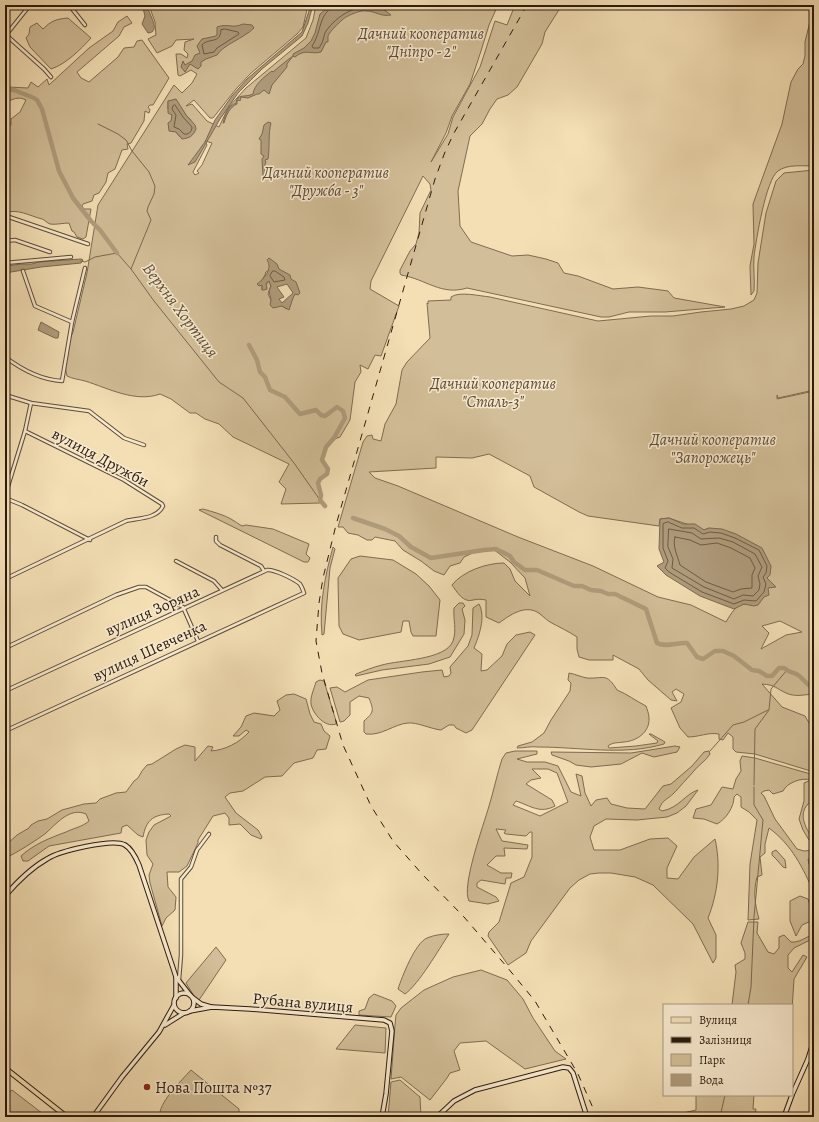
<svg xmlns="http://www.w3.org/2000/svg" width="819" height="1122" font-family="Alegreya,serif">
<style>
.green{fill:#d2be98;stroke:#7e6c52;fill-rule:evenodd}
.water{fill:#af9c7c;stroke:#7a6850;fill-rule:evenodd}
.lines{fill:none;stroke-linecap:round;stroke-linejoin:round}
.shore{stroke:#6c5b44;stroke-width:1}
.stream{stroke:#7a6850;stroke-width:1}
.river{stroke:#af9c7c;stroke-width:4.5}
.street-casing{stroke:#5c4b37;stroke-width:4.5}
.secondary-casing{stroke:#2a1a0d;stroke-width:5.5}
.primary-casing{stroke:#2a1a0d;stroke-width:6}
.street{stroke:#f8eacf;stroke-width:2.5}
.secondary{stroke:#f8eacf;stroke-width:3.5}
.primary{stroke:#f4dfb5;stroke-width:4}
.rail{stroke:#2a1a0d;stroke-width:1;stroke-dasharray:7 7;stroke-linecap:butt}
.poi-dot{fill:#8f2418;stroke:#f8eacf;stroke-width:1.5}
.labels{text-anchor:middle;stroke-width:3;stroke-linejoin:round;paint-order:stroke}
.park-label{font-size:16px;font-style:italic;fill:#5c4b37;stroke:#f8eacf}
.street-label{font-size:16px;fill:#2a1a0d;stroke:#f8eacf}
.poi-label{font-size:16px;fill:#2a1a0d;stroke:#f8eacf;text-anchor:start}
.water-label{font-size:17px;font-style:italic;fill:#5f4e39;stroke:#f8eacf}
</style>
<rect width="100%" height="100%" fill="#f4dfb5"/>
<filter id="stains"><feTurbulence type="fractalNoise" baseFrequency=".005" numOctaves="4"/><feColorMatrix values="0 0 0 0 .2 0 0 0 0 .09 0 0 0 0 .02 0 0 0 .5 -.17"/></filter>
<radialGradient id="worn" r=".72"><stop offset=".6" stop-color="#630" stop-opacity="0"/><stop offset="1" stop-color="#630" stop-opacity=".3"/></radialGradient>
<g class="green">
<path d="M 151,5 L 308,5 L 303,27 L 297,34 L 250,74 L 236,89 L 213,118 L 210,118 L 194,100 L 186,106 L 192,104 L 207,121 L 219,127 L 228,108 L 246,88 L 306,38 L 313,20 L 316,5 L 498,5 L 489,25 L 481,51 L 470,84 L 452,116 L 446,133 L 431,162 L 448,134 L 453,117 L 480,67 L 495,21 L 507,25 L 515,5 L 562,5 L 545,32 L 542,44 L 517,87 L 508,95 L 497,99 L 490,109 L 482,124 L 470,136 L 458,191 L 460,226 L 471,242 L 512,256 L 528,255 L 546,259 L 558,263 L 564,273 L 578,276 L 613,289 L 638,287 L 661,290 L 668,291 L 674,298 L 725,307 L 665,312 L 629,312 L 609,317 L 601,317 L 467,288 C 441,296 426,279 401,275 L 400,273 L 400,270 L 410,251 L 416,244 L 419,233 L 420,213 L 431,190 L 430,184 L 423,176 L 371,281 L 370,289 L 399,306 L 381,356 L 375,355 L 368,369 L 360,365 L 361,372 L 355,382 L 350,420 L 340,437 C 328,440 325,450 322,460 L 328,469 L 327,474 L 320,479 L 318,483 L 321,495 L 319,498 L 320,503 L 281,504 L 286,489 L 279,482 L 289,464 L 233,437 L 219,424 L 205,419 L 196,413 L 190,413 L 171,399 L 160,394 C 135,403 108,388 85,381 C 78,379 73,379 67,376 C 63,362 67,345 73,332 L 87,273 L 98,205 L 174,85 L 182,93 L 192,83 L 197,74 L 191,70 L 180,76 L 178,75 L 176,54 L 181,54 L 187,58 L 188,54 L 184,50 L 185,42 L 194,39 L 176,40 L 172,46 L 157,53 L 148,39 L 156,35 L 155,22 L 151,11 ZM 168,101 L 182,109 L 186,115 L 191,120 L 180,137 L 176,132 L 172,115 L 168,109 ZM 205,141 L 212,143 L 202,165 L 197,171 L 199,173 L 195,175 L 193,172 L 207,145 ZM 269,270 L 294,282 L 295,293 L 287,309 L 271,300 L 268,294 L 271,286 L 269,281 L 262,290 L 262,280 L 266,273 L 265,273 L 266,272 Z"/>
<path d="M 814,5 L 814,166 C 803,166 787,164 778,171 C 766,179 756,240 754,257 C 753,268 755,279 754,291 L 751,295 L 750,266 L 754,244 L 753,204 L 782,124 L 791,82 L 798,69 L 803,64 L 805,56 L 805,42 Z"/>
<path d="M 127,16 L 132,23 L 124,27 L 119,36 L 77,72 L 81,78 L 89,82 L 118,57 L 124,48 L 134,47 L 137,41 L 142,40 L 169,78 L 153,105 L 150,105 L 148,107 L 150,110 L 149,113 L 145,111 L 144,121 L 131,143 L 127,144 L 128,149 L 122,150 L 115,169 L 108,173 L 106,182 L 99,193 L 94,195 L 92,201 L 83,204 L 82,206 L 84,209 L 91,209 L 86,237 L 83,239 L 77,237 L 74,232 L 72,231 L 69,223 C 63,223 55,225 50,224 C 47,223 45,220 42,219 C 30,216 17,208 5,213 L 5,130 L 11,125 L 11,119 L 20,112 L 26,100 C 18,96 13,99 5,103 L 5,85 L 8,87 L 28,88 L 31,82 L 38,87 L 47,79 L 49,85 L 89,48 L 113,31 L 118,22 Z"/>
<path d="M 68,18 L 91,38 C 80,50 66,64 51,69 L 30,47 L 26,38 L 29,34 L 30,27 L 37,23 L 43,29 C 51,21 56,19 68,18 Z"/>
<path d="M 814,170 L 814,390 L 778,398 L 777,395 L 777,399 L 814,391 L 814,772 L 755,754 L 736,752 L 733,749 L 733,737 L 728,733 L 723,740 L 719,739 L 719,734 C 708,732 699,737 688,737 L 680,728 L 671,708 L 681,702 L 684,694 L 676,689 L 672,692 L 677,701 L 671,700 L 648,680 L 639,669 L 613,655 L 613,660 L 589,660 L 579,657 L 577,649 L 577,637 C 568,631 559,627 550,622 C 545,619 541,614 537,612 C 524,605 510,615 499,623 L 486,617 L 486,600 C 480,599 478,599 473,600 C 463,603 457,592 452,585 C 463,571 487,563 504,563 L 510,569 L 515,581 L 530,596 L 525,578 L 510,562 L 493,549 L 477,551 L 464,557 L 460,563 L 450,566 L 444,575 L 434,571 L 421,561 L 403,550 L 395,541 L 375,537 L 372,540 L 367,540 L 358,535 L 348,533 L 343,527 L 338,527 L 363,442 L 367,436 L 372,435 L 373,439 L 381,441 L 385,424 L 396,404 L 402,370 L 407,362 L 430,338 L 427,303 L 428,304 L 428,301 L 451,300 L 451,297 C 459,291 480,296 490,297 L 598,321 L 651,316 L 673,316 L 701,312 L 731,309 L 744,306 L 754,300 L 757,293 L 758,263 L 766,213 L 776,181 L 784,173 ZM 489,454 L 530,476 L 534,487 L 579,512 L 588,516 L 659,526 L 660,519 L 669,518 L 704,530 L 709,528 L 747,604 C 736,603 731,614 726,622 L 691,605 L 658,597 L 593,566 L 518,537 L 398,486 L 375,478 L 369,472 L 436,468 L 436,457 L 472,458 ZM 780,621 L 802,632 L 786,635 L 761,649 L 769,633 L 762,626 ZM 762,684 C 776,685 775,688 786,693 C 794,697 804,695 812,694 L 813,699 L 812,728 L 805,716 L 782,707 Z"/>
<path d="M 203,509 C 213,512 222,514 231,519 C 235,521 238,524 242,526 L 246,525 L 273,529 L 309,544 L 306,554 L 310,558 L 308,562 L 304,562 L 199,510 Z"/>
<path d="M 333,547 L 335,549 L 330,568 L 324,634 L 322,635 C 319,605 325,576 333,547 Z"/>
<polygon points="360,556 393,560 416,574 429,586 440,600 436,636 413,636 411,632 409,621 403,621 401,632 359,640 343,634 339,626 338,578 351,559"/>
<path d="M 459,603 L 463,603 L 465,606 L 462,609 L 465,620 L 464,634 L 450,657 L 429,664 L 382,670 L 356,676 L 355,675 L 356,674 C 364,671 373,667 382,665 C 399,660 446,660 453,641 C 457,630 453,619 454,608 Z"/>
<path d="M 479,604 C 486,617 479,636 474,648 L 482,654 L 481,671 L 487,670 L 502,656 L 507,644 L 516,635 L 530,632 L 535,635 L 472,730 L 466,733 L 456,728 L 454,725 L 449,725 L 441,730 C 431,729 417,722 408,723 C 394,724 382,736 366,734 L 364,732 L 364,721 C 374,712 374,711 369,698 L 359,696 L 350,702 L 350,715 L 344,721 L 340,722 L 330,688 L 337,687 L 345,692 L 368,680 L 422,672 L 442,670 L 444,677 L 449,676 L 451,673 L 450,667 L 468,646 L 472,635 L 473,608 Z"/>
<path d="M 569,673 C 575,674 581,677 587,678 C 604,679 606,672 617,690 C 627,694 636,701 646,706 C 647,709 649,714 649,718 C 650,732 637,741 624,742 C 618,743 613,742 608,746 L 609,748 L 636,746 L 657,743 L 658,741 L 649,734 L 651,734 L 665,742 L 664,744 C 624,756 580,747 538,747 C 531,746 524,748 517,748 L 518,746 L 532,742 L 544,733 L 551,720 L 570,691 L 571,683 L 568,680 Z"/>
<path d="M 320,680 L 324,681 L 336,721 L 336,724 C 325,728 313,714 311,704 C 310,697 314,689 316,682 Z"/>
<path d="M 294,694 L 306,699 L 310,714 L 314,722 L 321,724 L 324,731 L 330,736 L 326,749 L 317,750 L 313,758 L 294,763 L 282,776 L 265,777 L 243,791 L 230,793 L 225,797 L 236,813 L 258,830 L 262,837 L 261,839 L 251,835 L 240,824 L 229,825 L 229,818 L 225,813 L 213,816 L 198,840 L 198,843 L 187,866 L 179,872 L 167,872 L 168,887 L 176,897 L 175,910 L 166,918 L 162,926 L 150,883 L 149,875 L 153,864 L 147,855 L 146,840 L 149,832 L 154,825 L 171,816 L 169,814 C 152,815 146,821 143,837 L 138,835 L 127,825 L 122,827 L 121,833 L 49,846 L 28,861 L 23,861 L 21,856 C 34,844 50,838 66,832 C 74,828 82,827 89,821 L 86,814 C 70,807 57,823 46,833 C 37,840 15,854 5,858 L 5,846 L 17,835 L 29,828 L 31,825 L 38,821 L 47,819 L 62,810 L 84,804 L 96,803 L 100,799 L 116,793 L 126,792 L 134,781 L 138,778 L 142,771 L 147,765 L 152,764 L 176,749 L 185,745 L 195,747 L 195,761 L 208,746 L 213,747 L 211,751 C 225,750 239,743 249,732 L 246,730 L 239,736 L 233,736 L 241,727 L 246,716 L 254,713 L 274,716 L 280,710 L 277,701 L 286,695 Z"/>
<polygon points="675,746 680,747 677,752 654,757 642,753 621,764 591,767 576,765 569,761 552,755 551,752 631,753"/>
<path d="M 515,751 L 537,751 L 537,754 L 517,759 L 527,762 L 545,762 L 558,766 L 571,792 L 581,796 L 576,774 L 582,776 L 585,793 L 591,806 L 596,800 L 607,798 L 611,804 L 627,808 L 645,809 L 663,786 L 671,784 L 692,766 L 704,752 L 709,751 L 710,754 C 706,761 698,765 693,772 C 687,779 680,786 674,793 C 667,800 663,799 659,809 L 662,811 C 679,808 685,794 698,790 L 686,806 L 677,813 L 667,817 L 637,820 L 606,819 L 594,826 L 590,837 L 594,850 L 620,850 L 650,839 L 668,838 L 677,846 L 667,868 L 667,878 L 678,879 L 694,857 L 715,839 C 721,865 718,893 708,918 L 716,935 L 716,958 L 713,963 L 693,924 L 653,885 L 635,877 L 611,873 L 599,873 L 590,874 L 579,880 L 570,888 L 531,941 L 526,953 L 508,965 L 488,936 L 489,932 L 499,922 L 511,883 L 524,877 L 532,857 L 532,832 L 530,832 L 526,836 L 506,834 L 504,833 L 506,830 L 496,829 L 502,841 L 528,845 L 527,849 L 504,848 L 505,856 L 496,856 L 487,865 L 501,873 L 512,873 L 511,878 L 506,878 L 505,884 L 481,880 L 477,883 L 477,887 L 496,897 L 499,901 L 488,904 L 469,901 C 461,886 484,824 489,806 C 494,790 497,774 502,759 L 506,753 ZM 532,769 L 548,769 L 557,773 L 568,802 L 540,816 L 513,805 L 516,801 C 531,806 540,814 555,806 L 552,800 L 526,784 L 531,780 L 541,778 Z"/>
<path d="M 742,756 L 755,758 L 814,775 L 814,799 C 795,811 805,827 814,841 L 814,845 L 809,840 L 803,830 L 799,819 L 804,801 L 804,783 L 811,780 C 801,777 787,783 783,791 L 773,794 L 769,790 L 764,791 L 761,793 L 764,796 L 775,819 L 797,849 L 804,851 L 814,850 L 814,859 L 808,859 L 809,864 L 814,873 L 814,893 C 803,868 792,845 769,828 L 765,844 L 765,853 L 760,857 L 762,875 L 757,877 C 753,892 755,905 759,919 L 748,920 L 750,864 L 757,820 L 749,812 L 741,807 L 741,797 L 737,794 L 734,797 C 734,807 726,819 717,824 L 704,819 L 693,818 L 696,809 L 711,805 L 722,787 L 733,789 L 736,779 L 741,771 L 740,761 Z"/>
<polygon points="776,850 785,860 786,868 783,867 777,860 772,855 772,852"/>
<polygon points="800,896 808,899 812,911 811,921 802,925 796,936 790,921 790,901"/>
<path d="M 748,922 L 758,922 L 757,933 L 768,952 L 774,954 L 779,948 L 779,937 L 784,935 L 791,942 C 799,943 806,937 814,934 L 814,938 L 794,948 L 788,955 L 788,968 L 792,972 L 803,955 L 807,957 L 794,979 L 792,1010 L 792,1005 L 732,1005 L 736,972 L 735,965 L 745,959 L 745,953 L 741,943 Z"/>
<path d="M 449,934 C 439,949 419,984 405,994 L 398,989 C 402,977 415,943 427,938 C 434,935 442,934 449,934 Z"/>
<polygon points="216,947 226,960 199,1000 194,996 186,983"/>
<polygon points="481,970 507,980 523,999 533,1018 555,1051 566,1059 525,1069 486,1041 460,1043 454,1051 460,1070 450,1073 447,1078 430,1100 401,1077 391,1079 395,1025 396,1015 401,1008 424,990 453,977"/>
<polygon points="374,994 392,1001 396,1006 391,1017 359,1015 359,1011 365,1009 369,998"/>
<polygon points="355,1025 386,1028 385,1053 336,1049"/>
<path d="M 191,1070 L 239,1109 L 239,1117 L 209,1117 L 205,1114 L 160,1117 C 157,1104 182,1080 191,1070 Z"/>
<polygon points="400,1080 420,1097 421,1117 388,1117 391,1082"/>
<polygon points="12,1090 47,1117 5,1117 5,1096"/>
<polygon points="696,1095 754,1095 753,1109 756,1109 755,1117 682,1117 683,1113 696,1110"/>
</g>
<g class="water">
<path d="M 147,5 C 148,13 162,32 148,33 L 142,24 L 145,16 L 143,8 Z"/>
<polygon points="311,5 313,5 308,23 302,36 262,69 238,93 220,119 195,162 188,165 205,142 215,120 232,96 247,79 302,32"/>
<path d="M 327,5 L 380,5 L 383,9 L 391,15 C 380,17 376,11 366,11 C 361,10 352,14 348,16 C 344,17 329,32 328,36 C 328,38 328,40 328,42 L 326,42 L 321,52 C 310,55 306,48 295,57 L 293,56 L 287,64 L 287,67 L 272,85 L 269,94 L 264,90 L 259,94 L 257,94 L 248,98 L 241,97 L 240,101 L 239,100 L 237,101 L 237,104 C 230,107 226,115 224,123 L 223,123 C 225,115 228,106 236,103 C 237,93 245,98 253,94 C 254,85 264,77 272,71 L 273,72 C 280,66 286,61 293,56 L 293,54 L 304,48 L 311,41 L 315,33 L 320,14 L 325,10 Z"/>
<path d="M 243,24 L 252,25 L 254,28 C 244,38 223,45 217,55 L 206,59 L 201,62 L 201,66 L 198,69 L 190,64 L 185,72 L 181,67 L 183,61 L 185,65 L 192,61 L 195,55 L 200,53 L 197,46 L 202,39 L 216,36 L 217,34 L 217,27 C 228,23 232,29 243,24 Z"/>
<path d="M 176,99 L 186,115 L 195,125 L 196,129 C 193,136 190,138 182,139 L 176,132 L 169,131 L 168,123 L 171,121 L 172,115 L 168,113 L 168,101 Z"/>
<path d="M 268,122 L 271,123 C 268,134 270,146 268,159 L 265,160 L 266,163 L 265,164 L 265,174 L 263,176 L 262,159 L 264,156 L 261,154 L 261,140 L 259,139 L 262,134 L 264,125 Z"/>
<path d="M 269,258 L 277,264 L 279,269 L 290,275 L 291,279 L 296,282 L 300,293 L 298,295 L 295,294 C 292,299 291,305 289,310 L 282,306 L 273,308 L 270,305 L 271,300 L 269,291 L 271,286 L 269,281 L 266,283 L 267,289 L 264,290 L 262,290 L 262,285 L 259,286 L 257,284 C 264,279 273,269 267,260 ZM 287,284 L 293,293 L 282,303 L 279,299 L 284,297 L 277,287 Z"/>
<polygon points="81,259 83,260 81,263 41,267 5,273 5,266 22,264 32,264 38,262"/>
<polygon points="41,322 59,332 58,338 55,338 38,330"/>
<polygon points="669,518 683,524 695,524 704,530 709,528 722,529 736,534 762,548 771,566 770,575 767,578 776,587 768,588 769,595 764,597 758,605 754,606 744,604 734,609 700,596 666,575 657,566 664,562 659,549 660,519"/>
</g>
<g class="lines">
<g class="shore">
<path d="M 330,5 C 329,11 327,11 324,16 C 319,25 319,36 312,46 L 313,48 L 319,48 C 320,46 323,42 323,40 C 324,37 324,34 326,31 C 337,16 355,4 375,8 L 376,5"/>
<path d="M 225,29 L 238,32 L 239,34 L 217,48 L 214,52 L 204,54 L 202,45 C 209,37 220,45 221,30 Z"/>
<path d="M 175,105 L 183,117 L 192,127 C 192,132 188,135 184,134 L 179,129 L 174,127 L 176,115 L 172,109 L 173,106 Z"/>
<polygon points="273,271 275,271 284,277 285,280 274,282 270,276"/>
<polygon points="668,522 682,528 694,528 703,534 710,532 721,533 735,538 759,550 767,566 766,573 763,577 766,584 764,592 756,601 744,600 734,604 702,592 669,572 665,568 668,561 663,548 663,524"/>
<polygon points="669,529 692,533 701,539 719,538 733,542 755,554 762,567 758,576 760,584 759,590 753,596 743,595 734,599 704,587 672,568 673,559 668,547"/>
<path d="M 675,537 L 690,540 L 701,545 L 717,543 L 731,548 L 750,558 L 755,568 L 752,575 L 752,588 L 741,589 L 733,592 L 706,582 L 680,565 C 678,557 672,546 675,537 Z"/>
</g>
<g class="stream">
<polyline points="98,124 118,134 126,140 132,151 149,172 155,186 154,194 148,207 147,211 151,220 131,269 154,301 219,382 243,398 294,463 320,500"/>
<polyline points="81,261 85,262 95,257 117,253 131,269"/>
<polyline points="710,751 733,725 744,722 768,710"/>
<polyline points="754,785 755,729 769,710 771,689 787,670"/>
<polyline points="748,1005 751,987 754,917 763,820 754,805 754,787"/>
<polyline points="720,1117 725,1095"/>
</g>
<g class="river">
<polyline points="5,90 14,90 34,98 37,100 42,109 59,171 73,198 91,221 100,230 117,253"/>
<polyline points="249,345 257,360 260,372 265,377 270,390 285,397 300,414 316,410 321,415 325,416 337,407 343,411 345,418 334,438 326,447 322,460 328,469 327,474 320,479 318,483 321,495 320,500 325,506"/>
<path d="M 353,518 L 385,529 L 399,536 L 411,547 L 431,558 L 484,550 L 496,549 L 510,556 L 514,562 L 525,570 L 537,570 L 574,586 L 582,586 L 591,590 L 601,591 L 608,594 L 615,594 L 646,609 L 657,643 C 667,648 677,642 687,643 L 697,657 L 703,659 L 715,651 L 723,651 L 734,656 L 752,670 L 759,671 L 767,676 L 772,676 L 779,668 L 784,668 C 790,673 793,672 798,675 C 804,679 807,686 814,688"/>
</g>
<g class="street-casing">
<g id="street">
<polyline points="69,5 85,25"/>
<polyline points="5,34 44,69 51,77"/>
<polyline points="6,35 30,5"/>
<polyline points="5,217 9,217 88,244"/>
<polyline points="5,237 6,241"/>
<polyline points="5,241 15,240 50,252"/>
<polyline points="5,263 71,257"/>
<polyline points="23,271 35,306 72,322"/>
<path d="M 5,357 C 21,369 42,380 62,381 L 72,322 L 85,268"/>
<polyline points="5,395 31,403 89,411 124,438 144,445"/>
<polyline points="5,496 25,431 31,403"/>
<polyline points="5,498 22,505 90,540"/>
<polyline points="216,537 216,541 220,545 261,566 264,571"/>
<polyline points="176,561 214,581 222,590"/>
<path d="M 5,579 L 126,521 C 138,518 157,519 163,506 L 162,504 L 124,480 L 25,431"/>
<polyline points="5,648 116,595 139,587 146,587 183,607 198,641"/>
<path d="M 5,691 L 267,570 C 274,569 294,579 300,584 C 302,587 303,590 304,593 L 5,731"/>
<polyline points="179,980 181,955 181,879 191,867 197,850 209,834"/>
</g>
</g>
<g class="secondary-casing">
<g id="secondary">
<path d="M 5,896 C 17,882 31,868 47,859 C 59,851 113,838 125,845 C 132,849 136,858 139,865 L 176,977 L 176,998"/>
<polyline points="176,977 190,995"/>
<circle cx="184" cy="1003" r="10"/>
<polyline points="193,998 201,1004 211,1007"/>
<polyline points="190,1011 212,1007 250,1009 384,1020 390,1023 392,1031 386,1094 382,1117"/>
<polyline points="165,1025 184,1013"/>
<polyline points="792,1095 808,1059 814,1040"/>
<polyline points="93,1117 122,1077 159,1032 174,1005"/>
<polyline points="437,1117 454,1101 475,1090 563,1067 569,1068 573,1073 587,1117"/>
<polyline points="784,1117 792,1095"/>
</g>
</g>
<g class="primary-casing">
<polyline id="primary" points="5,1068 67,1117"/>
</g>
<use href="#street" class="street"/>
<use href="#secondary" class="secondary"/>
<use href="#primary" class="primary"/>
<polyline class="rail" points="527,5 454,133 445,152 435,179 336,525 323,578 319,603 316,641 322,673 343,745 371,806 393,841 422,874 464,917 507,967 535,1001 578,1074 597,1117"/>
</g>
<circle class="poi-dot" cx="147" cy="1087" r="4"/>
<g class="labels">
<g class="park-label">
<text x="421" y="39">Дачний кооператив<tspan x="421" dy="18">"Дніпро - 2"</tspan></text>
<text x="326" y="178">Дачний кооператив<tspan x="326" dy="18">"Дружба - 3"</tspan></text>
<text x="493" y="389">Дачний кооператив<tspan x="493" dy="18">"Сталь-3"</tspan></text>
<text x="713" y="445">Дачний кооператив<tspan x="713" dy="18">"Запорожець"</tspan></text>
</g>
<g class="street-label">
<text transform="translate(101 457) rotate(28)" y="6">вулиця Дружби</text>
<text transform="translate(152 610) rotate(-24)" y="6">вулиця Зоряна</text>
<text transform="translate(149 650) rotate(-25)" y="6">вулиця Шевченка</text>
<text transform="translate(303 1002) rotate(5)" y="6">Рубана вулиця</text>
</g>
<g class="poi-label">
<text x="155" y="1093">Нова Пошта №37</text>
</g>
<g class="water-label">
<text transform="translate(181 310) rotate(53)" y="6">Верхня Хортиця</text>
</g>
</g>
<rect width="819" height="1122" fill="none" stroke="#f4dfb5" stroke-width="20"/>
<rect x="6" y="6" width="807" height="1110" fill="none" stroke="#2a1a0d" stroke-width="2"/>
<rect x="10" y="10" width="799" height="1102" fill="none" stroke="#2a1a0d"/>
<rect x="663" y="1004" width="130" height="92" fill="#f8eacf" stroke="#a69781"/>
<rect x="671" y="1017" width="20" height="6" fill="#f4dfb5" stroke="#a69781"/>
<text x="699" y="1024" font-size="12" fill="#2a1a0d">Вулиця</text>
<rect x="671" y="1037" width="20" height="6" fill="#2a1a0d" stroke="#a69781"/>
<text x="699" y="1044" font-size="12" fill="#2a1a0d">Залізниця</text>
<rect x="671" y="1054" width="20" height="12" fill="#d2be98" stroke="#a69781"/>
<text x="699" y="1064" font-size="12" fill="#2a1a0d">Парк</text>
<rect x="671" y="1074" width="20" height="12" fill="#af9c7c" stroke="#a69781"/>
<text x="699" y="1084" font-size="12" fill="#2a1a0d">Вода</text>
<rect width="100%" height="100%" filter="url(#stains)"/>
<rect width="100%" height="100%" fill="url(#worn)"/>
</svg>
